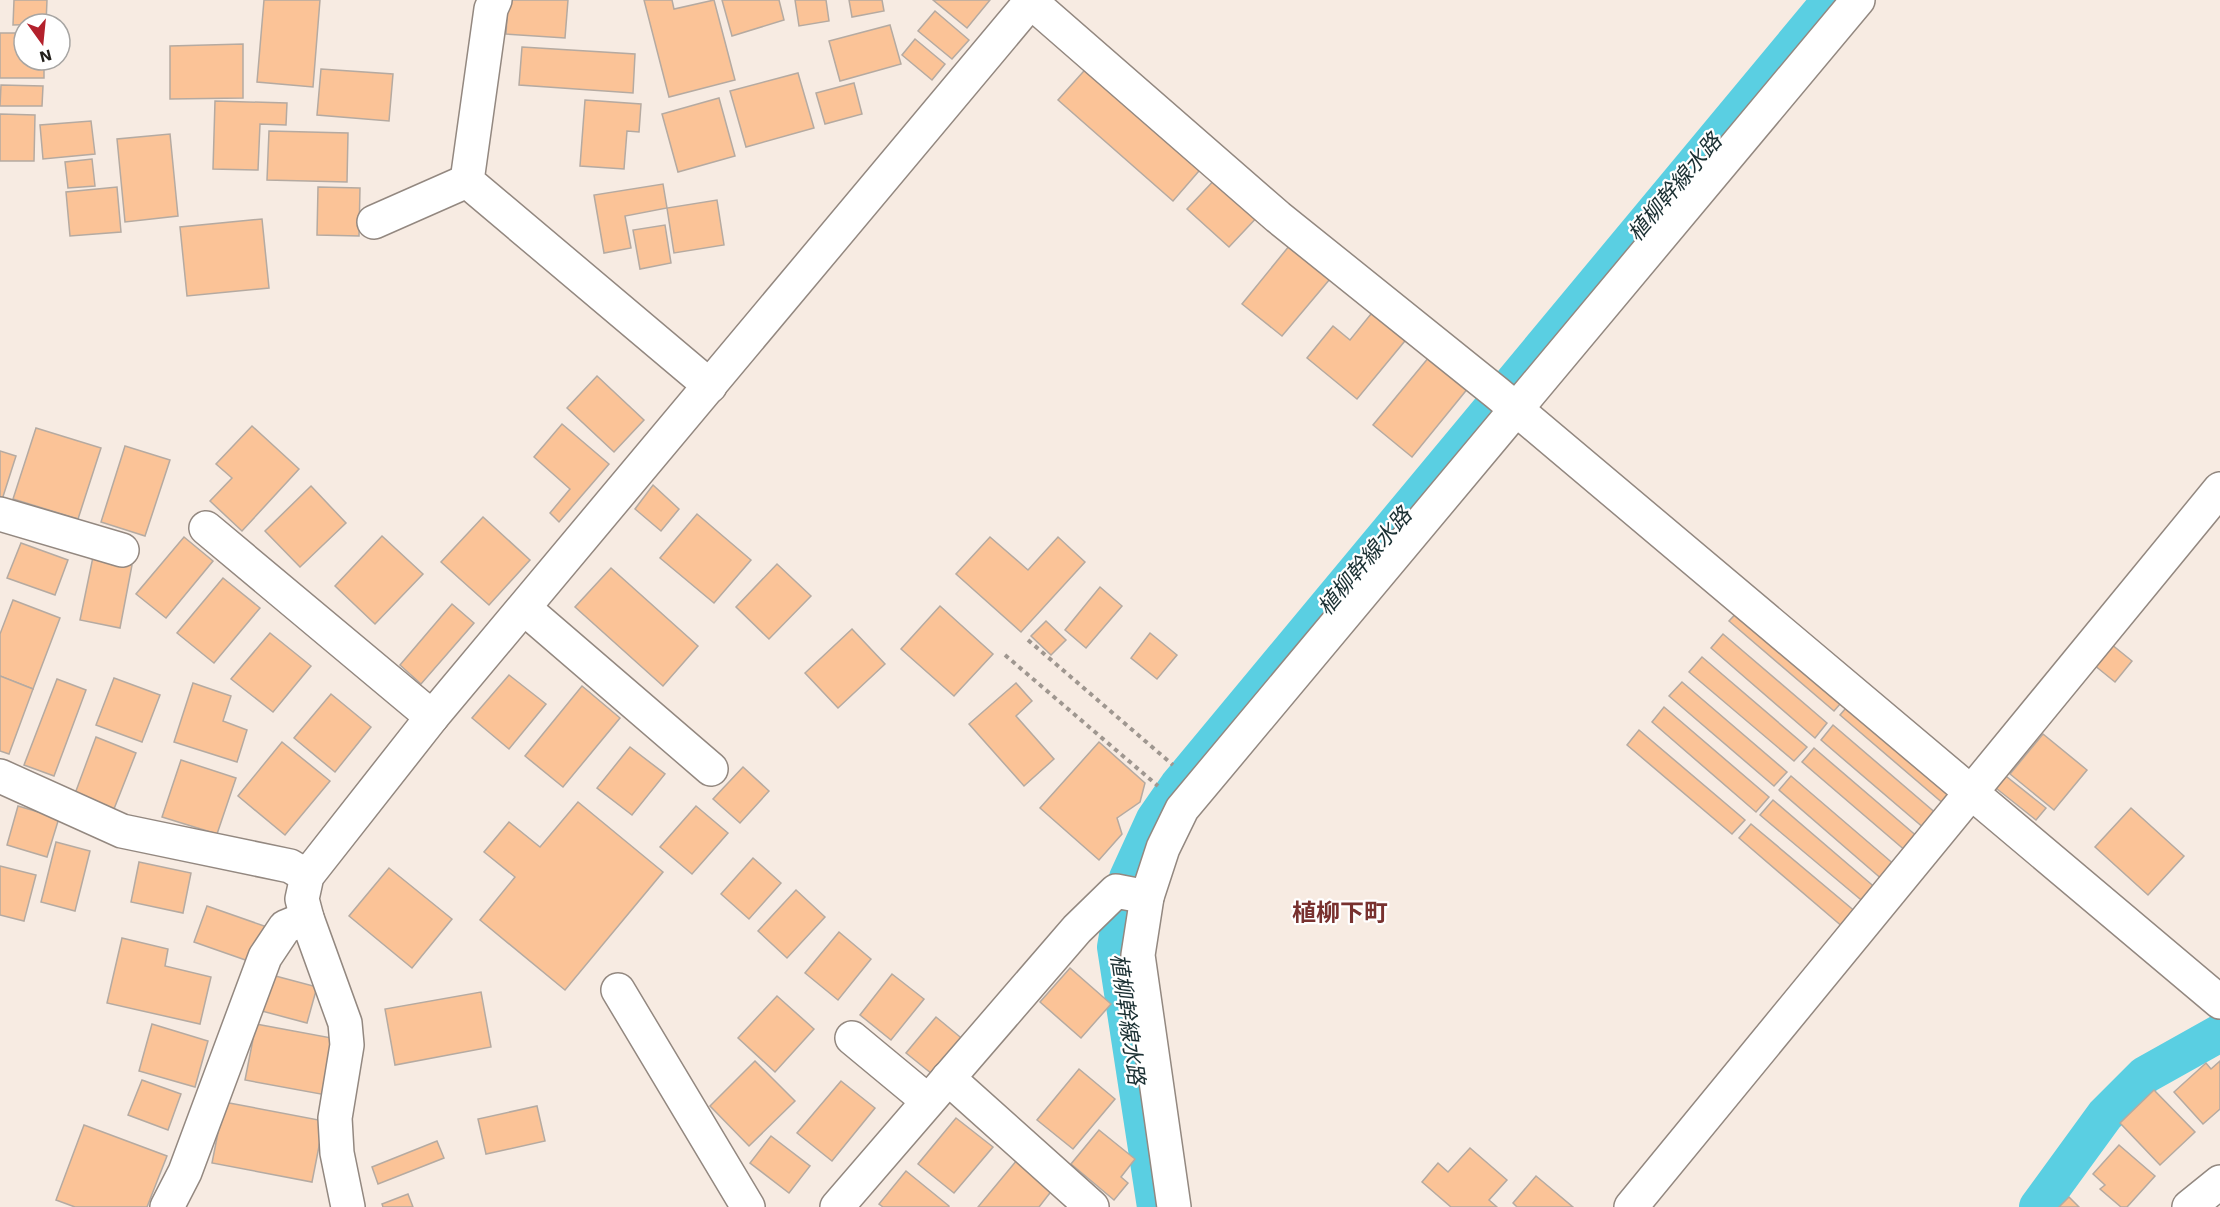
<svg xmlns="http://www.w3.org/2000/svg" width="2220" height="1207" font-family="'Work Sans','Noto Sans JP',sans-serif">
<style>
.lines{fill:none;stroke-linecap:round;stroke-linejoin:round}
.canal{stroke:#5acfe2;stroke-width:38}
.building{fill:#fbc397;stroke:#b5aaa1;stroke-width:1.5}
.street-casing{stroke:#938880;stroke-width:36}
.primary-casing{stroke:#938880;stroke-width:36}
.path{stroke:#9f9790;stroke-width:4;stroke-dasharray:4.5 4.5;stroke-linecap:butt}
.street{stroke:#fff;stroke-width:33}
.primary{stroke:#fff;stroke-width:33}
.labels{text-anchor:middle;stroke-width:4.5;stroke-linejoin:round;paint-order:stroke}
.water-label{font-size:22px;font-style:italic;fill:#1a2f32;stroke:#fff}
.quarter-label{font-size:24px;font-weight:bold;fill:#78312f;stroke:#fff}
</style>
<rect width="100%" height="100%" fill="#f7ebe2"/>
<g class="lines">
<g class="canal">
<polyline points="1156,1207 1116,947 1128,878 1155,819 1178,786 1831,0"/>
<polyline points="2038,1207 2105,1115 2145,1075 2220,1033"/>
</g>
</g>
<g class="building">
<polygon points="14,0 47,0 46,24 13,25"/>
<polygon points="264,0 320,0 313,87 257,82"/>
<polygon points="508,0 568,0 565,38 506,34"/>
<polygon points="644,0 672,0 674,9 714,0 735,80 669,97"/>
<polygon points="722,0 779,0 784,20 732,36"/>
<polygon points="795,0 826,0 829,21 799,26"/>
<polygon points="849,0 882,0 884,11 852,17"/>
<polygon points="933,0 990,0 967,28"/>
<polygon points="935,11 969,40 952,59 918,31"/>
<polygon points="890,25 901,64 840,81 829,41"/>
<polygon points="0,33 24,33 24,60 44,60 44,78 0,78"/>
<polygon points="915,39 945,64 932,80 902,55"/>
<polygon points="243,44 243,98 170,99 170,46"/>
<polygon points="522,47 635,54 633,93 519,85"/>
<polygon points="1091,63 1205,164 1173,201 1058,100"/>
<polygon points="321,69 393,74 389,121 317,115"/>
<polygon points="798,73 814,128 746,147 730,91"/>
<polygon points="854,83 862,114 825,124 816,93"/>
<polygon points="1,85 43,86 42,106 0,106"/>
<polygon points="719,98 735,156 678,172 662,114"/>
<polygon points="585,100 641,104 639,132 627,131 624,169 580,166"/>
<polygon points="215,101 287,103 286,125 260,124 258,170 213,169"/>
<polygon points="0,114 35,115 34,161 0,161"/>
<polygon points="91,121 95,154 43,159 40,125"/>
<polygon points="269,131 348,133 347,182 267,180"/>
<polygon points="170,134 178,216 125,222 117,139"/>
<polygon points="92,159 95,186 68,188 65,162"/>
<polygon points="1219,175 1261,213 1229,247 1187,209"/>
<polygon points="663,184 667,208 625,216 631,248 604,253 594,195"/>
<polygon points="117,187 121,232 70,236 66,192"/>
<polygon points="318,187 360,188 359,236 317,235"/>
<polygon points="717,200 724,245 674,253 667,208"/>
<polygon points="262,219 269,288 187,296 180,227"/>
<polygon points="665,225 671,263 640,269 633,230"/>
<polygon points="1294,240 1335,273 1282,336 1242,304"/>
<polygon points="1375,309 1409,336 1357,399 1307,358 1333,326 1350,340"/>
<polygon points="1434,351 1473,382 1412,457 1373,425"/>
<polygon points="597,376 644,420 614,452 567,408"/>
<polygon points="562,424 609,464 559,522 550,513 570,489 534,457"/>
<polygon points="252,426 299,469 242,531 210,501 232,478 216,464"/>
<polygon points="36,428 101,448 78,519 13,499"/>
<polygon points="125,446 170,460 145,536 101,522"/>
<polygon points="0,451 16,456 0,506"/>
<polygon points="653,485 679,509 661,531 635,509"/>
<polygon points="311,486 346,523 300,567 265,531"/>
<polygon points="697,514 751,560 714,603 660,558"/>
<polygon points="483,517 530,560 489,605 441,562"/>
<polygon points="382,536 423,574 375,624 335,586"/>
<polygon points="184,537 213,561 166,618 136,594"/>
<polygon points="990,537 1028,570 1058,537 1085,562 1021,632 956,574"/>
<polygon points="21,543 68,560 55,595 7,578"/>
<polygon points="93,557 132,565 120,628 80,620"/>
<polygon points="777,564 811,596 769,639 736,607"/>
<polygon points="611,568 698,646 663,686 575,607"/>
<polygon points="223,578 260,608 214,663 177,633"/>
<polygon points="1100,587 1122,606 1086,648 1065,630"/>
<polygon points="13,600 60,618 33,689 0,676 0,634"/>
<polygon points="452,604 474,623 421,684 400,665"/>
<polygon points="940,606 993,654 954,696 901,649"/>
<polygon points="1742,607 1847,696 1834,711 1729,621"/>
<polygon points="1046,621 1066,640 1051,655 1031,636"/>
<polygon points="852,629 885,664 838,708 805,673"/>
<polygon points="270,633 311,666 273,712 231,679"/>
<polygon points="1150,633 1177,655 1157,679 1131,658"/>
<polygon points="1723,634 1827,723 1815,738 1711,648"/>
<polygon points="2111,644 2132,661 2115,682 2094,665"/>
<polygon points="1702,657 1807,747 1794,761 1689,672"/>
<polygon points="509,675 546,704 509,749 472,718"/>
<polygon points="0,676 33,689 9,754 0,751"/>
<polygon points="114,678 160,695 142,742 96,725"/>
<polygon points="57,679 86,690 54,776 24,765"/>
<polygon points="1682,682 1787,772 1774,786 1669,696"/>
<polygon points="193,683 231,696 223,721 247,730 237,762 174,742"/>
<polygon points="1016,683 1032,701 1016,716 1054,759 1024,786 969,724"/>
<polygon points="582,686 620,718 563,787 525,756"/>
<polygon points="331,694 371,727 335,772 294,738"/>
<polygon points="1852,701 1958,790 1945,805 1840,715"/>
<polygon points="1664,707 1769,797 1756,812 1652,722"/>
<polygon points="1833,725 1938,815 1925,829 1821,740"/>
<polygon points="1639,730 1745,820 1732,834 1627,745"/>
<polygon points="2043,734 2087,770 2054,810 2010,774"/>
<polygon points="96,737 136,753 112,814 73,799"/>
<polygon points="282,742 330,781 285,835 238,796"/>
<polygon points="1099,742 1145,783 1140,802 1117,818 1122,834 1099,860 1040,808"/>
<polygon points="630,747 665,774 632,815 597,788"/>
<polygon points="1814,748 1919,838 1907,852 1802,762"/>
<polygon points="181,760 236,778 217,834 162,817"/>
<polygon points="743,767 769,791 740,823 713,799"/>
<polygon points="2002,773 2046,808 2036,820 1992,785"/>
<polygon points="1791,776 1896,866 1884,881 1779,790"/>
<polygon points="1773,800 1878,890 1866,904 1760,815"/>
<polygon points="578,802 663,872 565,990 480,920 515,877 484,852 509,822 540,847"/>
<polygon points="18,806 59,818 47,857 7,845"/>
<polygon points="696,806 728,833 692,874 660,847"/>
<polygon points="2131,808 2184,856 2148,895 2095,847"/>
<polygon points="1751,824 1857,913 1844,928 1739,838"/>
<polygon points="56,842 90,851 75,911 41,902"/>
<polygon points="753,858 781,883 749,919 721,894"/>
<polygon points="139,862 191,873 183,913 131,902"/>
<polygon points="0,866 36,875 24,921 0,915"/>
<polygon points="389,868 452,919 412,968 349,916"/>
<polygon points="796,890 825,917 787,958 758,931"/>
<polygon points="207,906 267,927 254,963 194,942"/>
<polygon points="839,932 871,959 838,1000 805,973"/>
<polygon points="122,938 168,949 165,966 211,977 200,1024 107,1003"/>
<polygon points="1070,968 1111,1004 1081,1038 1040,1002"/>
<polygon points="268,974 317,987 307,1023 258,1010"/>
<polygon points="892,974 924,999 891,1040 860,1015"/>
<polygon points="481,992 491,1047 395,1065 385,1009"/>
<polygon points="777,996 814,1029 775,1072 738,1038"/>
<polygon points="936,1017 971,1046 942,1082 906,1053"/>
<polygon points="152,1024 208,1041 195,1087 139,1071"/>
<polygon points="256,1024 337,1039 326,1095 245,1080"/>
<polygon points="755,1061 795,1101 749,1146 710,1106"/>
<polygon points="2220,1061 2220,1109 2203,1124 2174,1092 2206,1063 2211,1069"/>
<polygon points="1079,1069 1115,1099 1073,1149 1037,1120"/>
<polygon points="142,1080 181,1094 168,1130 128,1115"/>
<polygon points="841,1081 875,1108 832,1161 797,1133"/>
<polygon points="2154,1090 2195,1132 2160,1165 2120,1123"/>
<polygon points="224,1102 324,1121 312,1182 212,1163"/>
<polygon points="537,1106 545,1141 486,1154 478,1119"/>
<polygon points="956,1118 993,1147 954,1193 918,1164"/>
<polygon points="84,1125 167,1156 147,1207 75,1207 56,1200"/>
<polygon points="1099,1130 1135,1159 1121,1177 1128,1183 1114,1200 1071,1164"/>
<polygon points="771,1136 810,1166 789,1193 750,1163"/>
<polygon points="437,1141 444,1158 378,1184 372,1167"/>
<polygon points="2119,1145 2155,1176 2127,1207 2121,1207 2100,1189 2105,1185 2093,1174"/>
<polygon points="1470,1148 1507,1180 1489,1200 1497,1207 1451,1207 1422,1182 1438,1163 1448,1172"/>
<polygon points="1017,1160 1053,1189 1039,1207 978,1207"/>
<polygon points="906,1171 949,1206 949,1207 883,1207 879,1204"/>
<polygon points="1536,1176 1573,1207 1517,1207 1513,1203"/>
<polygon points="408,1194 413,1207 383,1207 382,1204"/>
<polygon points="2069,1197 2079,1207 2059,1207"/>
</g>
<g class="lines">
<g class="street-casing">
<g id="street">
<polyline points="495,0 491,9 467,181 710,386"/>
<polyline points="1029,0 1278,217 1497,393 2220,1002"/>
<polyline points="374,222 467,181"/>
<polyline points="0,514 122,550"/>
<polyline points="206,528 432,717"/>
<polyline points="524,608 711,769"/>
<polyline points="0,776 122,831 290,866 307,876"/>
<polyline points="618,990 748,1207"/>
<polyline points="852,1038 928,1101"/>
<polyline points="948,1078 1092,1207"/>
<polyline points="167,1207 185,1172 265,957 285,927 307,918"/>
<polyline points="348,1207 337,1153 335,1118 347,1045 345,1023 307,918 302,899 307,876 432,717 1032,0"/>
<polyline points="837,1207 1077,929 1116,891 1147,897"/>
<polyline points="1174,1207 1138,955 1147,897 1163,848 1182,809 1858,0"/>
<polyline points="1631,1207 2220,489"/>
</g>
</g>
<g class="primary-casing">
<polyline id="primary" points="2189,1207 2220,1182"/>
</g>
<g class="path">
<polyline points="1028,640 1173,765"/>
<polyline points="1005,655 1158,786"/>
</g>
<use href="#street" class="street"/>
<use href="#primary" class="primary"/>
</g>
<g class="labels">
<g class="water-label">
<text transform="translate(1674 187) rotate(-50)" y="8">植柳幹線水路</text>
<text transform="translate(1364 561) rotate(-50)" y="8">植柳幹線水路</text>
<text transform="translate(1128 1019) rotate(82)" y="8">植柳幹線水路</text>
</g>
<g class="quarter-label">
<text x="1340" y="921">植柳下町</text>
</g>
</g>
<g transform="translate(42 42) rotate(165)"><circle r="28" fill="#ffffff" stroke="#a7a5a3" stroke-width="1.5"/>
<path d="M0-4.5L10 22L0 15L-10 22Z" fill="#b3212c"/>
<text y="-9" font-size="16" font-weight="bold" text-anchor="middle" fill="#221e1a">N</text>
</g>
</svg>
